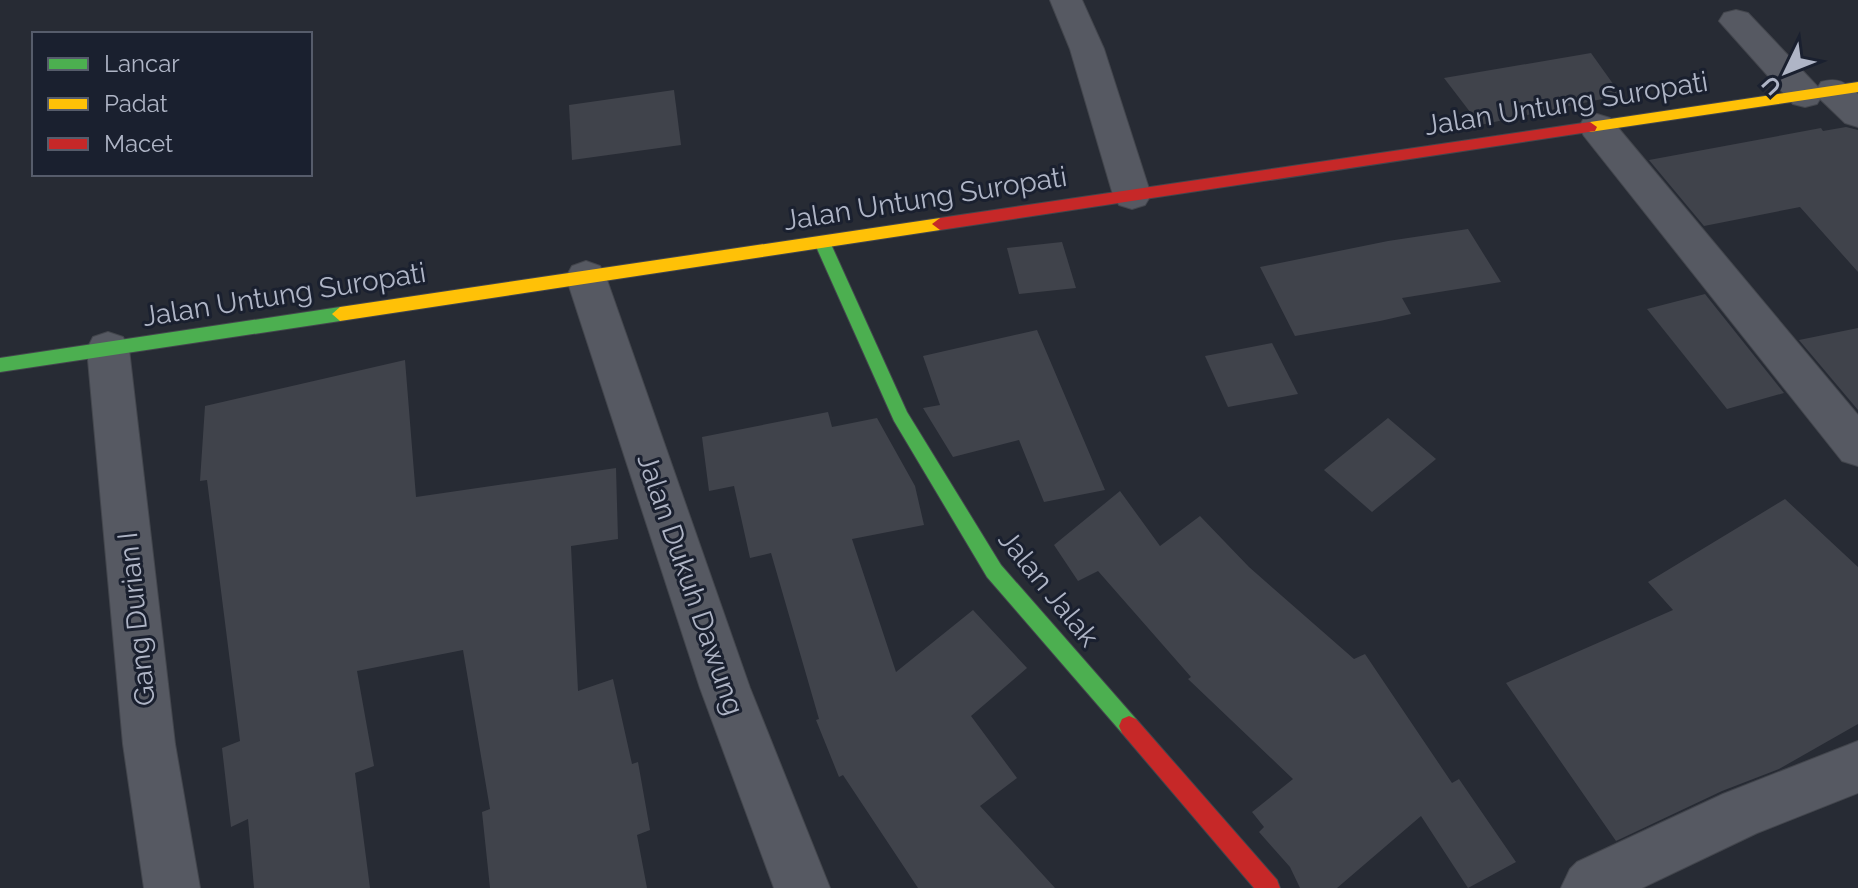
<svg xmlns="http://www.w3.org/2000/svg" width="1858" height="888" font-family="Raleway,sans-serif">
<style>
.building{fill:#40434b}
.lines{fill:none;stroke-linecap:round;stroke-linejoin:round}
.street-casing{stroke:#43464d;stroke-width:2}
.fast-casing{stroke:#43464d;stroke-width:2}
.slow-casing{stroke:#43464d;stroke-width:2}
.jam-casing{stroke:#43464d;stroke-width:2}
.street{fill:#565962;fill-rule:evenodd}
.fast{fill:#4caf50;fill-rule:evenodd}
.slow{fill:#ffc107;fill-rule:evenodd}
.jam{fill:#c62828;fill-rule:evenodd}
.labels{text-anchor:middle;stroke-width:6;stroke-linejoin:round;paint-order:stroke}
.street-label{font-size:28px;fill:#afb5c6;stroke:#1a202f}
</style>
<rect width="100%" height="100%" fill="#272b34"/>
<g class="building">
<polygon points="1591,53 1621,95 1480,125 1444,78"/>
<polygon points="674,90 681,145 572,160 569,105"/>
<polygon points="1846,127 1858,130 1858,272 1800,207 1704,226 1649,160 1821,128 1823,131"/>
<polygon points="1468,229 1501,282 1402,298 1411,314 1380,321 1295,336 1260,267 1388,241"/>
<polygon points="1062,242 1076,288 1019,294 1007,248"/>
<polygon points="1705,294 1784,393 1727,409 1647,309"/>
<polygon points="1858,328 1858,410 1799,340"/>
<polygon points="1037,330 1105,490 1044,502 1019,440 953,457 923,408 940,405 923,356"/>
<polygon points="1272,343 1298,394 1228,407 1205,356"/>
<polygon points="405,360 416,497 616,468 618,539 571,546 578,691 613,679 632,764 638,762 650,830 637,835 647,888 490,888 482,812 490,809 463,650 357,671 374,766 355,773 370,888 254,888 248,819 231,827 222,748 240,741 207,480 200,481 205,406"/>
<polygon points="828,412 832,427 877,418 915,486 924,525 852,539 896,672 973,610 1027,668 971,716 1017,778 980,806 1055,888 918,888 843,775 839,777 816,720 819,719 771,553 750,558 734,486 709,491 702,437"/>
<polygon points="1388,418 1436,459 1372,512 1324,470"/>
<polygon points="1120,491 1160,546 1200,516 1249,567 1354,659 1365,654 1452,783 1459,779 1516,862 1468,888 1421,816 1337,888 1300,888 1290,867 1259,832 1264,827 1252,812 1293,779 1188,679 1191,677 1098,571 1078,581 1054,545"/>
<polygon points="1785,499 1858,567 1858,724 1779,769 1722,791 1616,841 1506,683 1673,610 1648,582"/>
</g>
<g class="lines">
<g class="street-casing">
<g id="street">
<polygon points="1050,0 1082,0 1104,49 1151,195 1145,205 1132,209 1119,205 1113,195 1070,49"/>
<path d="M 1736,10 L 1748,13 L 1818,87 L 1821,82 C 1838,77 1845,82 1858,94 L 1858,127 L 1845,123 L 1820,99 L 1817,104 L 1805,107 L 1793,104 L 1719,21 L 1724,13 Z"/>
<polygon points="1597,114 1610,118 1858,415 1858,466 1842,461 1584,136 1579,127 1584,118"/>
<polygon points="586,261 600,266 606,277 750,688 830,888 774,888 700,688 566,277 572,266"/>
<polygon points="108,332 123,337 129,349 175,744 200,888 144,888 123,744 87,349 93,337"/>
<polygon points="1858,741 1858,793 1757,833 1642,888 1561,888 1570,869 1577,862 1723,794"/>
</g>
</g>
<g class="fast-casing">
<g id="fast">
<polygon points="822,236 830,242 907,412 1001,565 1136,719 1139,726 1136,733 1129,736 1122,733 987,577 894,421 814,242"/>
<polygon points="340,307 348,314 340,321 0,372 0,358"/>
</g>
</g>
<g class="slow-casing">
<g id="slow">
<polygon points="1858,82 1858,92 1590,132 1583,127 1590,122"/>
<polygon points="940,218 948,224 940,230 340,321 332,314 340,307"/>
</g>
</g>
<g class="jam-casing">
<g id="jam">
<polygon points="1590,122 1597,127 1595,131 940,230 932,224 940,218"/>
<polygon points="1129,716 1136,719 1277,880 1280,888 1254,888 1122,733 1119,726 1122,719"/>
</g>
</g>
<use href="#street" class="street"/>
<use href="#fast" class="fast"/>
<use href="#slow" class="slow"/>
<use href="#jam" class="jam"/>
</g>
<g class="labels">
<g class="street-label">
<text transform="translate(1566 103) rotate(-9)" y="10">Jalan Untung Suropati</text>
<text transform="translate(925 198) rotate(-9)" y="10">Jalan Untung Suropati</text>
<text transform="translate(284 294) rotate(-9)" y="10">Jalan Untung Suropati</text>
<text transform="translate(691 584) rotate(71)" y="10">Jalan Dukuh Dawung</text>
<text transform="translate(1049 588) rotate(51)" y="10">Jalan Jalak</text>
<text transform="translate(136 619) rotate(-96)" y="10">Gang Durian I</text>
</g>
</g>
<rect x="32" y="32" width="280" height="144" fill="#1a202f" stroke="#565c6b" stroke-width="2"/>
<rect x="48" y="58" width="40" height="12" fill="#4caf50" stroke="#565c6b" stroke-width="2"/>
<text x="104" y="72" font-size="24" fill="#afb5c6">Lancar</text>
<rect x="48" y="98" width="40" height="12" fill="#ffc107" stroke="#565c6b" stroke-width="2"/>
<text x="104" y="112" font-size="24" fill="#afb5c6">Padat</text>
<rect x="48" y="138" width="40" height="12" fill="#c62828" stroke="#565c6b" stroke-width="2"/>
<text x="104" y="152" font-size="24" fill="#afb5c6">Macet</text>
<g transform="translate(1786 72) rotate(227)" stroke="#1a202f" stroke-width="6" paint-order="stroke">
<path d="M0-6L14 30L0 20L-14 30Z" fill="#afb5c6"/>
<text y="-12" font-size="22" font-weight="bold" text-anchor="middle" fill="#afb5c6">U</text>
</g>
</svg>
